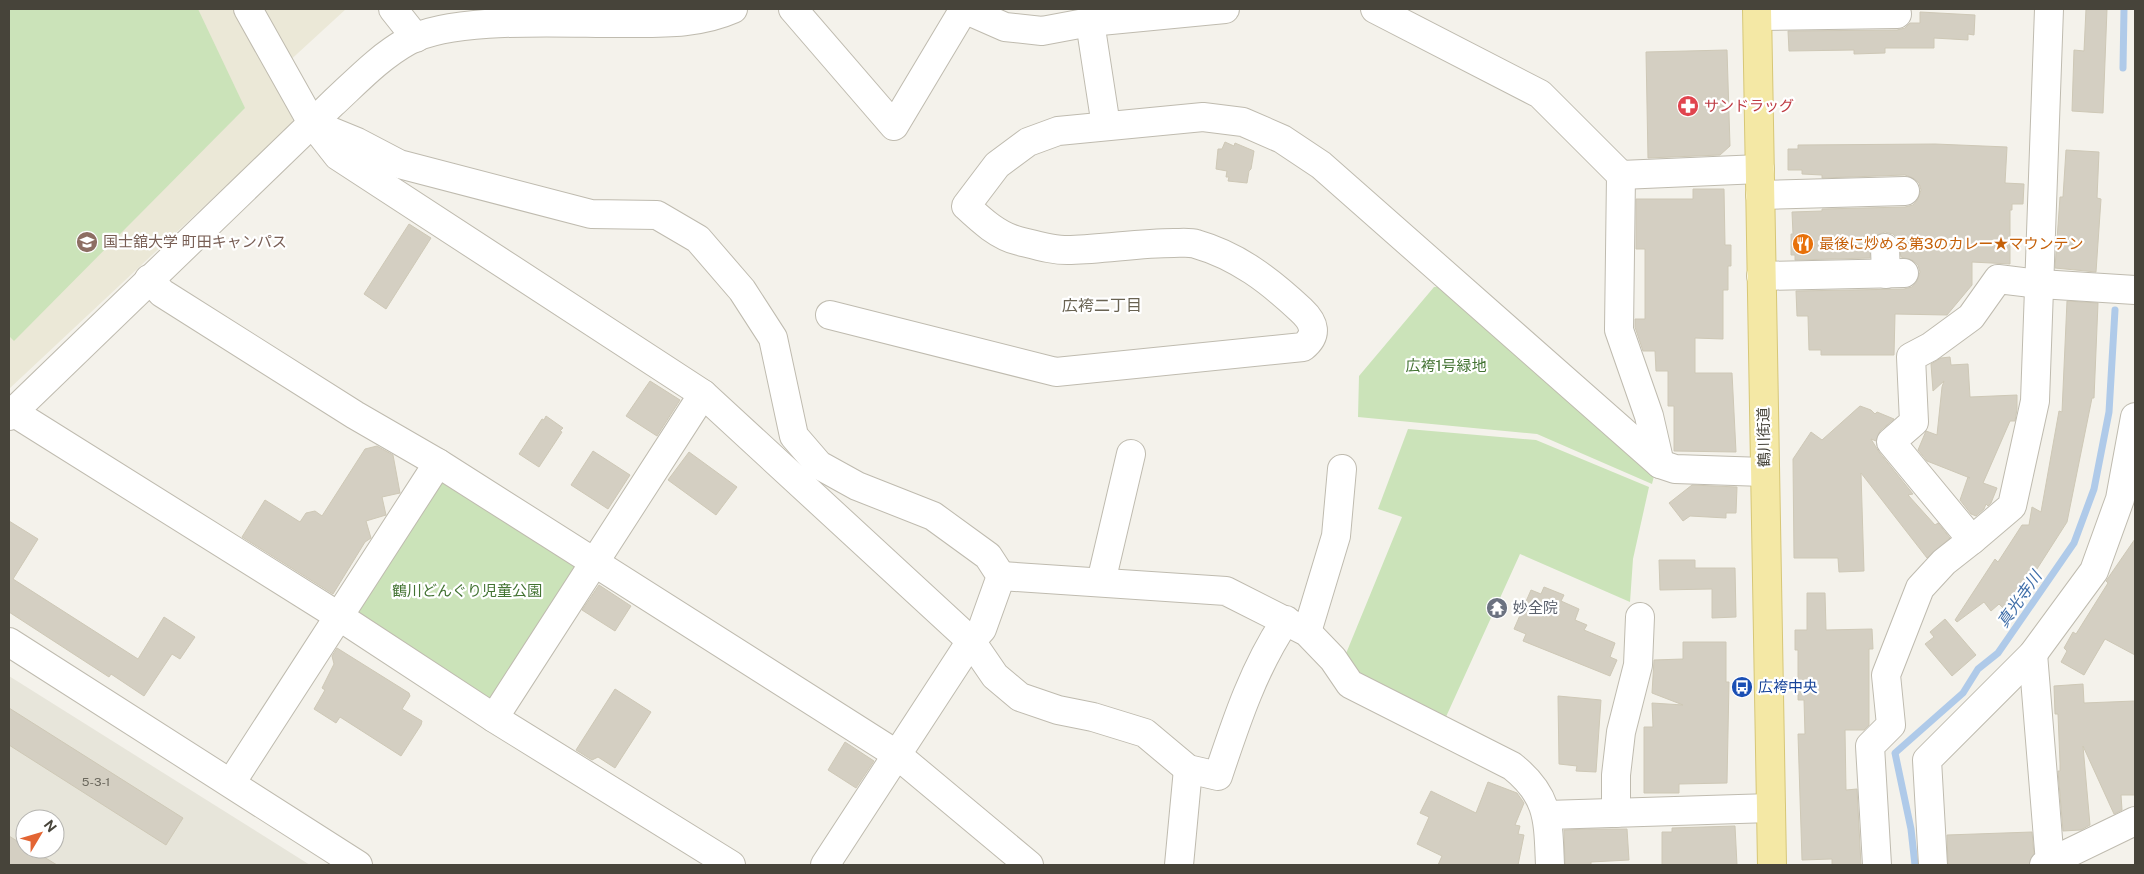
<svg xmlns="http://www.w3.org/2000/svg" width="2144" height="874" font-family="'Public Sans','Noto Sans JP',sans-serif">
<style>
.residential{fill:#e7e5da;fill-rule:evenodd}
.education{fill:#ebe8d7}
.green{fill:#cbe3b9}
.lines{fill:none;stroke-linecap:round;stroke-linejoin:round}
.stream{stroke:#afcae9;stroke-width:7}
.building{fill:#d4cfc2;stroke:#cec8b6}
.minor-casing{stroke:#bfbbaf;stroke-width:30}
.major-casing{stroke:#d7c776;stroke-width:30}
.minor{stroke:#fff;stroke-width:28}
.major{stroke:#f4e8a5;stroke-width:28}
.labels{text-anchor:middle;stroke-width:4.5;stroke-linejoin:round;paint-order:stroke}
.number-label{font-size:12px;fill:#6a675c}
.health-label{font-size:15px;fill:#be3a42;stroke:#fff;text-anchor:start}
.education-label{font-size:15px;fill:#785e54;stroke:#fff;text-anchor:start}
.food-label{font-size:15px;fill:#c56008;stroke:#fff;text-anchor:start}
.park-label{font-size:15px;fill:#437333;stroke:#fff}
.street-label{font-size:15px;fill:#47443a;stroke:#fff}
.worship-label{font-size:15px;fill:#5b616d;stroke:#fff;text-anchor:start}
.transit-label{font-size:15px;fill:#164399;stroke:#fff;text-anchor:start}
.neighbourhood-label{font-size:16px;fill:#696352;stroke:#fff}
.water-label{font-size:16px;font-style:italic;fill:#3e6da8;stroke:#fff}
</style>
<rect width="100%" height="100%" fill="#f4f2eb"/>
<path class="residential" d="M 9,676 L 310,865 L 9,865 ZM 25,819 L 55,819 L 55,849 L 25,849 Z"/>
<polygon class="education" points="9,9 346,9 273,76 292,107 293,123 9,389"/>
<g class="green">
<polygon points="9,9 198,9 245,108 14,341 9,336"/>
<polygon points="1446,286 1655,472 1652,484 1537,434 1358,417 1359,376 1434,287"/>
<polygon points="1408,429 1536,440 1649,487 1633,559 1630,602 1520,554 1445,719 1355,672 1345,656 1402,517 1378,509"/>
<polygon points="437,469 587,567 491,709 347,614"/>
</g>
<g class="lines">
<g class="stream">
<polyline points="2123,68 2124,9"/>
<polyline points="1915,865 1911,829 1895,753 1963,693 1978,669 1998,653 2074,543 2094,489 2109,412 2115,310"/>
</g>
</g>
<g class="building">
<polygon points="2086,9 2107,9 2103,113 2072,111 2074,50 2084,51"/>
<polygon points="1920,12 1975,15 1974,35 1968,34 1968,40 1934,38 1934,48 1885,48 1885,53 1854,54 1854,50 1789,51 1788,31 1897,30 1905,28 1910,23 1920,23"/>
<polygon points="1727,50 1730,146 1720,155 1648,158 1646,52"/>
<polygon points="1225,142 1234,146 1235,143 1254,151 1251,169 1249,171 1247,183 1228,181 1229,177 1226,177 1227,171 1216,169 1218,149 1222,149"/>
<polygon points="1935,144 2007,147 2005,183 2024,184 2023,204 2012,204 2012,210 2010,210 2010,264 1972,262 1972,285 1947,315 1895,314 1894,355 1821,355 1821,350 1809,350 1808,316 1797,316 1796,291 1904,289 1912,287 1917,281 1920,272 1918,265 1912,260 1901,257 1898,239 1893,234 1885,232 1877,235 1871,240 1870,258 1795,260 1795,255 1791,255 1791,234 1793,234 1792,212 1822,211 1822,209 1905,207 1913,205 1918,199 1921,190 1919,183 1913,178 1905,175 1822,178 1822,175 1802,174 1802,170 1788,170 1788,149 1798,149 1798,145"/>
<polygon points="2066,150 2099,152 2097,198 2101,199 2096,272 2055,268 2060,197 2063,197"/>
<polygon points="1693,189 1724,189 1725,245 1731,245 1731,266 1728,266 1728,290 1723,290 1723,339 1695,338 1695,373 1732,373 1736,452 1674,451 1674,406 1668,406 1668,371 1656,371 1655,351 1643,351 1635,327 1635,319 1645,319 1645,249 1636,249 1636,199 1693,199"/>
<polygon points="409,224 431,238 386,309 364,294"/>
<polygon points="2067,301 2098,303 2094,398 2092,398 2067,522 2021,594 2003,608 1999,604 1991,611 1984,602 1957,622 1955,620 1995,559 1998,562 2022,525 2029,525 2032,507 2041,512 2059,411 2062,412"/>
<polygon points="1950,357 1951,365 1968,364 1970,397 2017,395 2017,409 2015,421 2010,421 1983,483 1997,488 1991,503 1988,506 1986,504 1984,509 1976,516 1971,514 1960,500 1968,477 1970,478 1927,461 1918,450 1926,431 1937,435 1942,387 1944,381 1933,391 1931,364 1941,358"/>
<polygon points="650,381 680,400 657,436 626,416"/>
<polygon points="1860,406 1871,410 1875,414 1877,412 1894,419 1880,431 1876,441 1871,439 1879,452 1913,494 1908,495 1935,525 1938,523 1950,538 1927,558 1861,473 1864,571 1839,572 1838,558 1794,558 1793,459 1811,432 1822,440"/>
<polygon points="546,416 563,428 560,431 562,432 539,467 519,454 542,419 544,420"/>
<polygon points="377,446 393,455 400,493 382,497 386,515 366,521 371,538 365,542 333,594 242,537 265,500 300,522 306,513 315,511 322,516 365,449"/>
<polygon points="593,451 630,475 608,509 571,485"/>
<polygon points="689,452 737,487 716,515 668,480"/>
<polygon points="1692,485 1737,487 1736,513 1726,513 1726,518 1690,516 1683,521 1669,503"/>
<polygon points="9,521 38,539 13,579 138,659 164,617 195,637 180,659 172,654 144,696 111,674 109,677 9,612"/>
<polygon points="2135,539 2135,655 2105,639 2084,675 2061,662 2067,651 2064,648 2073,632 2076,634 2108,583 2106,581"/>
<polygon points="1659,560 1695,560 1695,568 1735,568 1736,617 1712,618 1712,589 1660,590"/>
<polygon points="599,585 631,606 615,631 582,610"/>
<polygon points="1544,587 1564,595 1561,601 1579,609 1575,620 1587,625 1584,630 1615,643 1610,657 1617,660 1610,676 1523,641 1526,634 1514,629 1531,590 1541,594"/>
<polygon points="1807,593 1825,593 1826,630 1872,629 1873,649 1869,649 1869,725 1864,730 1845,730 1846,790 1857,789 1861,865 1832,865 1832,859 1802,860 1798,734 1805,734 1804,700 1798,700 1798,650 1795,650 1795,630 1807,630"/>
<polygon points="1945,619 1976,655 1952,676 1925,644 1934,637 1930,632"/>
<polygon points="1683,642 1726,642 1726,682 1729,682 1727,783 1679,784 1679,793 1644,793 1644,727 1653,727 1652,703 1683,705 1652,693 1654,660 1683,659"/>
<polygon points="337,648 409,693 410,696 402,709 422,721 421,725 401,756 340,717 336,723 314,709 325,690 322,688 334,664 332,656"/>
<polygon points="2083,684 2084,703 2135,701 2135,795 2121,795 2122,810 2114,814 2083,746 2090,825 2081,830 2063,831 2058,771 2060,771 2060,763 2058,714 2055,714 2054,686"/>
<polygon points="615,689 651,712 615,768 598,757 592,760 576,750"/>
<polygon points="1558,696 1601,700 1596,772 1576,771 1577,766 1559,764"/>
<polygon points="9,708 183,818 166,845 9,745"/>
<polygon points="845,742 874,761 856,788 828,770"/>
<polygon points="1488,782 1517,793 1524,803 1515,825 1520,826 1518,834 1524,835 1518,865 1438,865 1442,856 1417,844 1429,817 1420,813 1431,791 1476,813"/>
<polygon points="1735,826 1737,865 1662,865 1662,832 1672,832 1672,828"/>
<polygon points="1590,829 1627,829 1629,860 1591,862 1591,865 1565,865 1564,830"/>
<polygon points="2032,832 2034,854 2029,865 1948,865 1947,835"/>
<polygon points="9,836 25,846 25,849 31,849 57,865 9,865"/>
</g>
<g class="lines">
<g class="minor-casing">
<g id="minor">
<path d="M 248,9 L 312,123 L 338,156 L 703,394 L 971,641 L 995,676 L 1020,697 L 1058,710 L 1093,717 L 1145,733 L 1188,769 L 1218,776 C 1236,722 1254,667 1286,620"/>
<polyline points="393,9 416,38"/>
<polyline points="793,9 894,126 964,9"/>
<polyline points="964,9 1005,27 1042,31 1090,22 1225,9"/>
<polyline points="1375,9 1540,94 1621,175 1619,330 1649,416 1660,464"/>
<polyline points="1758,16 1897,14"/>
<polyline points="1090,22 1106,126"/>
<polyline points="313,124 357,142 399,164 591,214 657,215 698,239 742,290 773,338 794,436 819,465 857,486 933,516 988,556 1001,576 982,629 971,641 825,865"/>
<polyline points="1621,175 1760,169"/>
<polyline points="1760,195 1905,191"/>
<polyline points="1885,248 1886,274"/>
<polyline points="1761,276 1904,273"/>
<polyline points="149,279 162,293 355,415 438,463 896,754 1029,865"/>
<path d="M 830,315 L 1056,372 L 1303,347 C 1318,335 1315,323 1301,310 C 1270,281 1238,256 1196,244 C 1190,242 1181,243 1174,243 C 1139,243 1106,249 1071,250 C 1055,251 1035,245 1019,241 C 998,236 981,220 966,206 L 997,165 L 1028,142 L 1058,131 L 1203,117 L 1243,122 L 1282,139 L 1321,165 L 1660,464 L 1675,469 L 1764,472"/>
<polyline points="13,412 340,617 494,718 731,865"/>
<path d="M 9,416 L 332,104 C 356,82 379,57 408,41 C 455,15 572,24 629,23 C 664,23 699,24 733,9"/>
<polyline points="1972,540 2012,506 2035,401 2049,9"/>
<path d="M 1001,576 L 1226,591 L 1307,632 L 1333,659 L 1350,684 L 1512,766 C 1550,796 1548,821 1550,865"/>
<polyline points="1101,582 1131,454"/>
<polyline points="1307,632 1336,536 1342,469"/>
<polyline points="9,642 358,865"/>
<polyline points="2033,654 2050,863"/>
<polyline points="494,718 703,394"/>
<polyline points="231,783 438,463"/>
<polyline points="1616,813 1616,775 1621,732 1638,665 1640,617"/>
<polyline points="1547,815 1771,808"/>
<polyline points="1179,865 1188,769"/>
<polyline points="1877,865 1870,746 1891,725 1886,675 1920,588 1944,562 1972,540 1891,442 1914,422 1911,357 1930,347 1971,317 1998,279 2040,284 2135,290"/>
<polyline points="1933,865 1927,760 2033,654 2094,571 2120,499 2135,417"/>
<polyline points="2044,865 2135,821"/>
</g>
</g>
<g class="major-casing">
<polyline id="major" points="1757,9 1772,865"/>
</g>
<use href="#minor" class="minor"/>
<use href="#major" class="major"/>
</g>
<defs>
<g id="pharmacy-disc" transform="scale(1.125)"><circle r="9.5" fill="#e0444e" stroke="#fff"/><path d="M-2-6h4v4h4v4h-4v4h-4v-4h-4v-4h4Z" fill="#fff"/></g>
<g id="university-disc" transform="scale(1.125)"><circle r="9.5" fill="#8d6e63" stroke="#fff"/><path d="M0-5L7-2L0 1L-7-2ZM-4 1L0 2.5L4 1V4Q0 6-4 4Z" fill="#fff"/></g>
<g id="restaurant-disc" transform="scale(1.125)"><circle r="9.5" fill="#e8710a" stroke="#fff"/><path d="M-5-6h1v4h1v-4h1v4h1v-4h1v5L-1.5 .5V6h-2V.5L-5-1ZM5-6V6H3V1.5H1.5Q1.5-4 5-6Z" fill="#fff"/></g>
<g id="temple-disc" transform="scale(1.125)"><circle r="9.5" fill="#6b7280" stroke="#fff"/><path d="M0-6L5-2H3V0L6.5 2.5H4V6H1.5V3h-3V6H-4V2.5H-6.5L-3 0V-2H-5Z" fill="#fff"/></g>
<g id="bus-disc" transform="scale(1.125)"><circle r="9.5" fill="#1a4fb4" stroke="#fff"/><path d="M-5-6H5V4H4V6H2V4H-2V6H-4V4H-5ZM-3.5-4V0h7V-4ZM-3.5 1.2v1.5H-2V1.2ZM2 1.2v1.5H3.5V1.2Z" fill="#fff"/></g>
</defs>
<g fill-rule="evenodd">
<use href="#pharmacy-disc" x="1688" y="106"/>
<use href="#university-disc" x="87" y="242"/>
<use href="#restaurant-disc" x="1803" y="244"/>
<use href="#temple-disc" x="1497" y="608"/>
<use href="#bus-disc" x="1742" y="687"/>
</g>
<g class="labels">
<g class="number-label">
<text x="96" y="786">5-3-1</text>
</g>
<g class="health-label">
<text x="1704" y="111">サンドラッグ</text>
</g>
<g class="education-label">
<text x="103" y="247">国士舘大学 町田キャンパス</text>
</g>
<g class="food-label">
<text x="1819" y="249">最後に炒める第3のカレー★マウンテン</text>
</g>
<g class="park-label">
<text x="1446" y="371">広袴1号緑地</text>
<text x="467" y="596">鶴川どんぐり児童公園</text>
</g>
<g class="street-label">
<text transform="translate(1764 437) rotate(-91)" y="5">鶴川街道</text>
</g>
<g class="worship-label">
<text x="1513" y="613">妙全院</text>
</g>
<g class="transit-label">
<text x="1758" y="692">広袴中央</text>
</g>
<g class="neighbourhood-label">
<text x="1102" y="311">広袴二丁目</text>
</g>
<g class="water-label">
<text transform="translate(2019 599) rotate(-55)" y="6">真光寺川</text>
</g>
</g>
<rect width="2144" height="874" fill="none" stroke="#47443a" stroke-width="20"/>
<g transform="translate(40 834) rotate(52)"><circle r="24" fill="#ffffff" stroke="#b5b4b0"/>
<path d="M0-4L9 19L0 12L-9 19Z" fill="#e36533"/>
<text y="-8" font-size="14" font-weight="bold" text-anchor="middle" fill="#47443a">N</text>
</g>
</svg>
